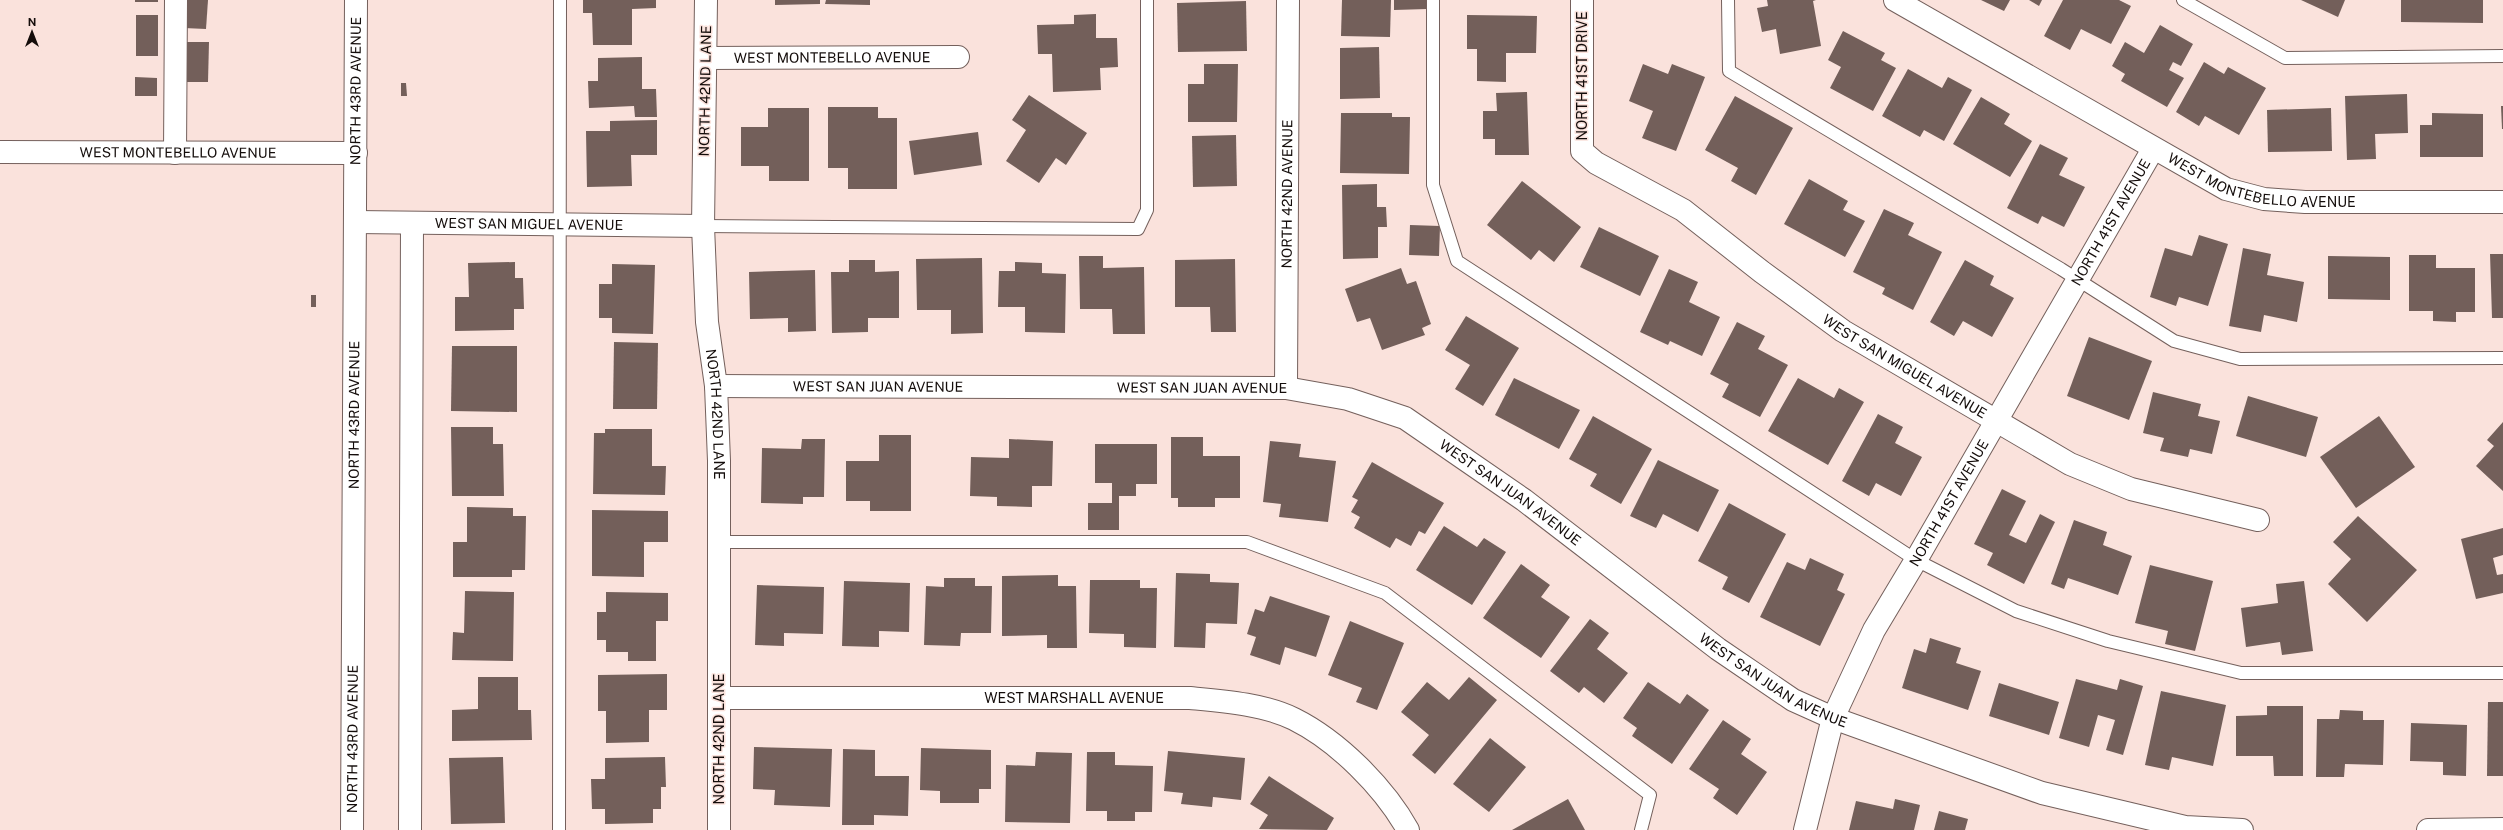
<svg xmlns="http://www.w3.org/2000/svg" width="2503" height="830" font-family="'Public Sans',sans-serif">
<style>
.building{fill:#735f5a}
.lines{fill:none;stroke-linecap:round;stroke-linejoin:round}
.service-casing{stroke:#74605c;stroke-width:14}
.minor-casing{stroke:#74605c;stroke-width:24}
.secondary-casing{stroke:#74605c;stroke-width:24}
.service{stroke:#fff;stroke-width:12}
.minor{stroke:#fff;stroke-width:22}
.secondary{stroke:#fff;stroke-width:22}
.labels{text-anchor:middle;stroke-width:3;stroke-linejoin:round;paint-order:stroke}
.street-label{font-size:14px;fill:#140d0b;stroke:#fae2dc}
</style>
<rect width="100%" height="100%" fill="#fae2dc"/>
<g class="building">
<rect x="135" y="0" width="23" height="2"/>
<polygon points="185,0 208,0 206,29 184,28"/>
<polygon points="583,0 656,0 656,8 632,9 632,45 593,45 592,13 583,13"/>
<polygon points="775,0 820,0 820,4 775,5"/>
<polygon points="826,0 870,0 870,5 825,4"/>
<polygon points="1342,0 1391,0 1390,37 1341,36"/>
<polygon points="1394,0 1427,0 1427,9 1394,10"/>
<polygon points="1767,0 1816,0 1813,1 1821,46 1780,54 1776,29 1762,32 1757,8 1768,6"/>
<polygon points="1981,0 2010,0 2004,11"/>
<polygon points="2029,0 2042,0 2039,6"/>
<polygon points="2063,0 2119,0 2131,6 2111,44 2081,29 2070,50 2044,36"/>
<polygon points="2301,0 2345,0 2338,17"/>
<polygon points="2401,0 2483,0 2483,23 2401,22"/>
<polygon points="1246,1 1247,51 1178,52 1177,3"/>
<polygon points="1096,14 1096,38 1117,38 1118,67 1100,68 1101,90 1053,92 1052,54 1038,54 1037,25 1074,24 1074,15"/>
<rect x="136" y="15" width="22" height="41"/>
<polygon points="1467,15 1537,16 1536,53 1506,53 1506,82 1477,81 1477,49 1467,49"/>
<polygon points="2160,25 2193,44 2181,66 2173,62 2169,70 2184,78 2167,107 2121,81 2125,74 2112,66 2125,42 2144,53"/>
<polygon points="1843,31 1885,53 1881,60 1896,68 1873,111 1830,88 1841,67 1828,60"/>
<polygon points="184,42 209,42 208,82 184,82"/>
<polygon points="1379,47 1380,98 1340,99 1340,48"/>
<polygon points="642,57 642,89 656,89 657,117 635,117 634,106 589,108 588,81 598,81 598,58"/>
<polygon points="2204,62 2224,74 2228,67 2266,88 2239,135 2205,116 2199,126 2176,112"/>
<polygon points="1204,64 1238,64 1237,122 1188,122 1188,84 1204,84"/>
<polygon points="1643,64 1668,74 1672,64 1705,77 1676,151 1642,138 1653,111 1629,101"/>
<polygon points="1908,69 1942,88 1948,77 1972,90 1944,141 1924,130 1920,137 1882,116"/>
<polygon points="135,77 157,78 157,96 135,96"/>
<polygon points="401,83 406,83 407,96 401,96"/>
<polygon points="1527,92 1529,155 1495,155 1495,139 1483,139 1483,111 1497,111 1496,93"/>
<polygon points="2407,94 2408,133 2375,134 2376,159 2347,160 2345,96"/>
<polygon points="1029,95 1087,133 1066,165 1056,158 1039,183 1006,161 1026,130 1012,120"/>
<polygon points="1735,96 1793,128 1756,195 1731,181 1738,168 1705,150"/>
<polygon points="1981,97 2010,114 2004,124 2032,141 2010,177 1953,144"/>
<polygon points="2501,106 2503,106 2503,129 2502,129"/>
<polygon points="828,107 878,107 878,118 897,118 897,189 848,189 848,168 828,168"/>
<polygon points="768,108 809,108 809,181 769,181 769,166 741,166 741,127 768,127"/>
<polygon points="2331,108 2332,151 2268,152 2267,110"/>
<polygon points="1341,113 1392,113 1392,117 1410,117 1409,174 1340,173"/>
<polygon points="2432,113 2483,114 2483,157 2420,157 2420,125 2432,125"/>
<polygon points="657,120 657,155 631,155 632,186 587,187 586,131 610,131 610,121"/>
<polygon points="978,132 982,165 914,175 909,141"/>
<polygon points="1236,135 1237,186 1193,187 1192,136"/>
<polygon points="2040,144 2068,158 2059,175 2085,187 2064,227 2042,216 2038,224 2007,208"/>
<polygon points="1809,179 1848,201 1843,210 1865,221 1845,257 1784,224"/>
<polygon points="1522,181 1581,227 1554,262 1539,250 1531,260 1487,225"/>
<polygon points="1377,184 1377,207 1386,207 1387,227 1378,227 1378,258 1343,259 1342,185"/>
<polygon points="1884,209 1914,223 1908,235 1942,252 1913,310 1882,294 1885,288 1853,272"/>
<polygon points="1410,225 1440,226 1439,256 1409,255"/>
<polygon points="1599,227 1659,256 1640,296 1580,267"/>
<polygon points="2199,235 2228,244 2208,306 2179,297 2176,306 2150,297 2165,248 2192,256"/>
<polygon points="2243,248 2271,254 2267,275 2304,282 2297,322 2264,315 2261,332 2229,326"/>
<polygon points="2490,254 2503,254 2503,318 2492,318"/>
<polygon points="2409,255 2436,255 2436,268 2475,268 2475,312 2456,312 2456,322 2433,321 2433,311 2409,311"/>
<polygon points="1079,256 1103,256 1103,268 1144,267 1145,334 1113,334 1112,309 1080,309"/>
<polygon points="2328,256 2390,257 2390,300 2328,299"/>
<polygon points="982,258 983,333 951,334 951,310 917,310 916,259"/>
<polygon points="1235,259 1236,332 1211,332 1210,307 1175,307 1175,260"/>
<polygon points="849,260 875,260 875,272 899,271 899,318 868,318 868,332 832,333 831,272 849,272"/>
<polygon points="1965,260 1994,276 1990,285 2014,298 1992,337 1963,321 1954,336 1930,322"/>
<polygon points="515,262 515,278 523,278 524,309 514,309 514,330 455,331 455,297 469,297 468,263"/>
<polygon points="1015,262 1042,263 1042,273 1066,274 1065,333 1025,332 1025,307 998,307 999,271 1015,271"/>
<polygon points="612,264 655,265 653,334 612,333 612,318 599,318 599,284 612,284"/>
<polygon points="1401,268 1407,284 1416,281 1431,324 1422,328 1425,335 1382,350 1370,318 1357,322 1345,289"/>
<polygon points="1669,269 1698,282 1689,302 1720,317 1702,356 1670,341 1668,345 1640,332"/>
<polygon points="815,270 816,331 788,332 788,318 750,319 749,272"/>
<rect x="311" y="295" width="5" height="12"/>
<polygon points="1466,316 1519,348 1483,406 1455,389 1470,365 1445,350"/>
<polygon points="1737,322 1765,336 1758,349 1788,365 1760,417 1722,397 1729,384 1710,374"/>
<polygon points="2089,337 2152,361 2129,420 2067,396"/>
<polygon points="614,342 658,343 657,409 613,409"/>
<polygon points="452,346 517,346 517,412 451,411"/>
<polygon points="1514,378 1580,410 1559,449 1495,415"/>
<polygon points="1798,378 1834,398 1839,388 1864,402 1828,465 1768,431"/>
<polygon points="2153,392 2201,404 2198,416 2220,421 2212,454 2190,449 2188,457 2160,451 2164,438 2143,433"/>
<polygon points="2248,396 2318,417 2306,457 2236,436"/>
<polygon points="1878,414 1903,427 1895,443 1922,457 1901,496 1876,483 1869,496 1842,481"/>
<polygon points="1593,416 1652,449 1621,504 1590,486 1597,474 1569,459"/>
<polygon points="2379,416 2415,467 2356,508 2320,457"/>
<polygon points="2503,422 2503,491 2476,466 2494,446 2487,440"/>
<polygon points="451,427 493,427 493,444 503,444 504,496 452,496"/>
<polygon points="605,429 652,429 652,466 666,466 665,495 593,494 594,433 605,433"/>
<polygon points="879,435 911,435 911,511 870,511 870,501 846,501 846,461 879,461"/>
<polygon points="1171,437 1203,437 1203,456 1240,456 1240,498 1215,498 1215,507 1178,507 1178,498 1171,498"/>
<polygon points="802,439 825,439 824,497 803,497 803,504 761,503 762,448 801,449"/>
<polygon points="1009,439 1053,441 1052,486 1032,486 1032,507 997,506 997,497 970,496 971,457 1009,458"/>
<polygon points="1270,441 1301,444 1299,457 1336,461 1328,522 1279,517 1281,504 1263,502"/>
<polygon points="1095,444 1157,444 1157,484 1136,484 1136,496 1119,496 1119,530 1088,530 1088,503 1112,503 1112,483 1095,483"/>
<polygon points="1658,460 1719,490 1698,532 1663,514 1656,528 1630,516"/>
<polygon points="1372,462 1444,503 1425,534 1419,531 1411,546 1396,538 1390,548 1354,528 1360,517 1351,512 1358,500 1352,497"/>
<polygon points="2002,489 2026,501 2009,535 2026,543 2040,514 2055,522 2024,584 1987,565 1993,553 1974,544"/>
<polygon points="1729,503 1786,534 1749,603 1722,589 1728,577 1698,561"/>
<polygon points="467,507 513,508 513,516 526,516 525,570 512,570 512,577 453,577 453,542 467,542"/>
<polygon points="592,510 668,511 668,542 644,542 644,577 592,576"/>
<polygon points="2358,516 2417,570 2367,622 2328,584 2351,559 2333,542"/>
<polygon points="2074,520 2107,532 2103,545 2132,556 2118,595 2068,578 2064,589 2051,584"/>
<polygon points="1444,526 1477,547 1484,538 1506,552 1472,605 1416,570"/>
<polygon points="2503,528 2503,555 2493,558 2497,575 2503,574 2503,593 2476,599 2461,539"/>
<polygon points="1810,558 1844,574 1837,590 1845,594 1820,646 1760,617 1787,562 1805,570"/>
<polygon points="1521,564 1550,585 1541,597 1570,617 1541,658 1483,618"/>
<polygon points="2150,565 2213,581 2195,651 2165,644 2168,631 2135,623"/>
<polygon points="1176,573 1210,574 1210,582 1239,583 1237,624 1206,623 1205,648 1174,647"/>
<polygon points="1058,575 1058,586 1076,586 1077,648 1047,648 1047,635 1002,636 1002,576"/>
<polygon points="944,578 975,578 975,586 992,586 991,633 961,633 960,646 924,645 926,586 944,587"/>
<polygon points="1090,580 1140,580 1140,588 1157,588 1156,648 1124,647 1124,634 1089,633"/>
<polygon points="844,581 910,583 909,632 879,631 879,647 842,646"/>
<polygon points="2304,581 2313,651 2282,655 2280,642 2246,647 2241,608 2278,603 2276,584"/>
<polygon points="757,585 824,587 823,634 784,633 784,646 755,645"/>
<polygon points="465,591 514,592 513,661 452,660 453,632 464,633"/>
<polygon points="606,592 668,593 668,621 656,621 656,661 628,661 628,652 606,652 606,640 597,640 597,612 606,612"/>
<polygon points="1270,596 1330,616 1316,657 1285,647 1280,665 1250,655 1256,637 1247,634 1255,609 1264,612"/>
<polygon points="1590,619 1609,633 1597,649 1628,673 1604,703 1584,687 1579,693 1550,671"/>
<polygon points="1350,621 1404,643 1377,710 1356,702 1362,688 1328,675"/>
<polygon points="1930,638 1961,648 1956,663 1981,671 1968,710 1902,688 1914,649 1926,653"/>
<polygon points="667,674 667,710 649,710 649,742 606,743 606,711 598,711 598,675"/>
<polygon points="478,677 518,677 518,710 531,710 532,740 452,741 452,710 478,709"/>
<polygon points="1469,677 1497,700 1435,774 1412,755 1429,735 1401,712 1427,682 1449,700"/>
<polygon points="2076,679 2117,690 2120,679 2143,686 2123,755 2106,750 2115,720 2098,715 2089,747 2059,738"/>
<polygon points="1648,682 1680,704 1687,694 1709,710 1672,764 1632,736 1637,728 1623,718"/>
<polygon points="1999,683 2059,702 2049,735 1989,716"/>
<polygon points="2161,691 2226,705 2213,766 2172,757 2169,770 2145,765"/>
<polygon points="2488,702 2503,702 2503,776 2487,776"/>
<polygon points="2267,706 2303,706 2303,776 2274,776 2273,756 2236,756 2236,716 2267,715"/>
<polygon points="2340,710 2363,711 2363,720 2384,720 2383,765 2345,764 2344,777 2316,777 2317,719 2339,719"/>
<polygon points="1723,720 1751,739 1741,754 1767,772 1737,815 1713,798 1719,789 1689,769"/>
<polygon points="2411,723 2467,725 2466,776 2443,775 2443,762 2410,761"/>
<polygon points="1490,738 1526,767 1489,812 1453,784"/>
<polygon points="754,747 832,749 830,807 774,805 775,790 753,789"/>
<polygon points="921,748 991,750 991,789 979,789 979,803 940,803 940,791 920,790"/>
<polygon points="843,749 875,750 875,776 909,776 908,816 874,815 874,825 842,825"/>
<polygon points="1168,751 1245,758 1241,800 1213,797 1212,807 1181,804 1183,793 1164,791"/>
<polygon points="1036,752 1072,753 1070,823 1005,822 1006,765 1035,766"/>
<polygon points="1087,752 1115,752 1115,765 1153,766 1152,812 1135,812 1135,821 1107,821 1107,811 1086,811"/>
<polygon points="503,757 505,823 451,824 449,758"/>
<polygon points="665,757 666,787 661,787 661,809 653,809 653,823 605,824 605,809 592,809 591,779 605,779 605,758"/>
<polygon points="1269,776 1334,818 1327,830 1259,829 1268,815 1250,804"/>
<polygon points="1568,799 1585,830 1512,830"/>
<polygon points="1895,799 1920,805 1914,830 1849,830 1856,801 1893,809"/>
<polygon points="1939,811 1968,819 1965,830 1934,830"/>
</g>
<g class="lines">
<g class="service-casing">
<g id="service">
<polyline points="1433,0 1433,185 1457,261 1916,560 2016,611 2108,641 2241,673 2503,673"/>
<polyline points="1728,0 1729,71 2061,269 2174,341 2240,359 2503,358"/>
<polyline points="2183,0 2285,58 2503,56"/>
<polyline points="703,226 1138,229 1147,210 1147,0"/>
<polyline points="720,542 1247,542 1385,593 1650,795 1641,830"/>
<polyline points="559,830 560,0"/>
</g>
</g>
<g class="minor-casing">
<g id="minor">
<path id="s1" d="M 706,0 L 703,226 L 707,322 L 716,386 L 719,461 L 719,830"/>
<path id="s2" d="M 1582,0 L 1582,151 L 1596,163 L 1683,210 L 1762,272 L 1843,331 L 2070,464 L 2131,489 L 2258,520"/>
<path id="s3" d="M 1895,0 L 2226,189 L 2264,199 L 2305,202 L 2503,202"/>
<path id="s4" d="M 706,58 L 958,57"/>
<path id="s5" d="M 0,152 L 356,153"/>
<polyline points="175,153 176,0"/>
<path id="s6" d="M 356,222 L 703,226"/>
<path id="s7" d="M 716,386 L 1286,388 L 1348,399 L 1405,418 L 1524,500 L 1718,649 L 1793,700 L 1833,718 L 2042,793 L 2185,827 L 2242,830"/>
<path id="s8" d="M 1286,388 L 1288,0"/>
<path id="s9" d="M 719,698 L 1190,698 C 1222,701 1264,704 1294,719 C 1338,741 1384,787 1408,830"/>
<polyline points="410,830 412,223"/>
<path id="s10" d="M 1805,830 L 1833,718 L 1874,630 L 1916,560 L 2153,149"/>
<polyline points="2428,830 2503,829"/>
</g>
</g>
<g class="secondary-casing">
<g id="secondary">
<path id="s11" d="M 352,830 L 356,0"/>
</g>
</g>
<use href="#service" class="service"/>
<use href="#minor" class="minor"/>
<use href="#secondary" class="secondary"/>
</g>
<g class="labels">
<g class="street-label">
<text dy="5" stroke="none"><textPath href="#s4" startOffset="126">WEST MONTEBELLO AVENUE</textPath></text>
<text transform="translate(1582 76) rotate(-90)" y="5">NORTH 41ST DRIVE</text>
<text dy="5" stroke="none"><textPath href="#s11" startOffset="739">NORTH 43RD AVENUE</textPath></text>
<text transform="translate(705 91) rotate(-89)" y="5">NORTH 42ND LANE</text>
<text dy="5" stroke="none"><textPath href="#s5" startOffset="178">WEST MONTEBELLO AVENUE</textPath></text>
<text dy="5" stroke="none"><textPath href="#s3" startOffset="414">WEST MONTEBELLO AVENUE</textPath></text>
<text dy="5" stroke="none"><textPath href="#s8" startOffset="194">NORTH 42ND AVENUE</textPath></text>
<text dy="5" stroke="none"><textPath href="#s10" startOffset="684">NORTH 41ST AVENUE</textPath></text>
<text dy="5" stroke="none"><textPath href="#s6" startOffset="173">WEST SAN MIGUEL AVENUE</textPath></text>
<text dy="5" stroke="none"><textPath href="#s2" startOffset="540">WEST SAN MIGUEL AVENUE</textPath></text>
<text dy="5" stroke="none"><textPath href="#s7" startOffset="162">WEST SAN JUAN AVENUE</textPath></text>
<text dy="5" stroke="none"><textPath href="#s7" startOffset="486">WEST SAN JUAN AVENUE</textPath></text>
<text dy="5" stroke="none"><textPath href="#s11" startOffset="415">NORTH 43RD AVENUE</textPath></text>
<text dy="5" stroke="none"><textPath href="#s1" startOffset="415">NORTH 42ND LANE</textPath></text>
<text dy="5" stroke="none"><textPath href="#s7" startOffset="822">WEST SAN JUAN AVENUE</textPath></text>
<text dy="5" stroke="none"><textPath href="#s10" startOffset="360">NORTH 41ST AVENUE</textPath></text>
<text dy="5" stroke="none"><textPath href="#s7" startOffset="1146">WEST SAN JUAN AVENUE</textPath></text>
<text dy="5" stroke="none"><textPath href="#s9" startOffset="355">WEST MARSHALL AVENUE</textPath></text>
<text dy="5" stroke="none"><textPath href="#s11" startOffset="91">NORTH 43RD AVENUE</textPath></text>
<text transform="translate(719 739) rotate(-90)" y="5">NORTH 42ND LANE</text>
</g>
</g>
<g transform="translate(32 32)" stroke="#fae2dc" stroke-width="3" paint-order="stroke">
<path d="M0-3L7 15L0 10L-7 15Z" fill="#140d0b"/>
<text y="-6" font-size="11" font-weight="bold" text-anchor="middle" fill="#140d0b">N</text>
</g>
</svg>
